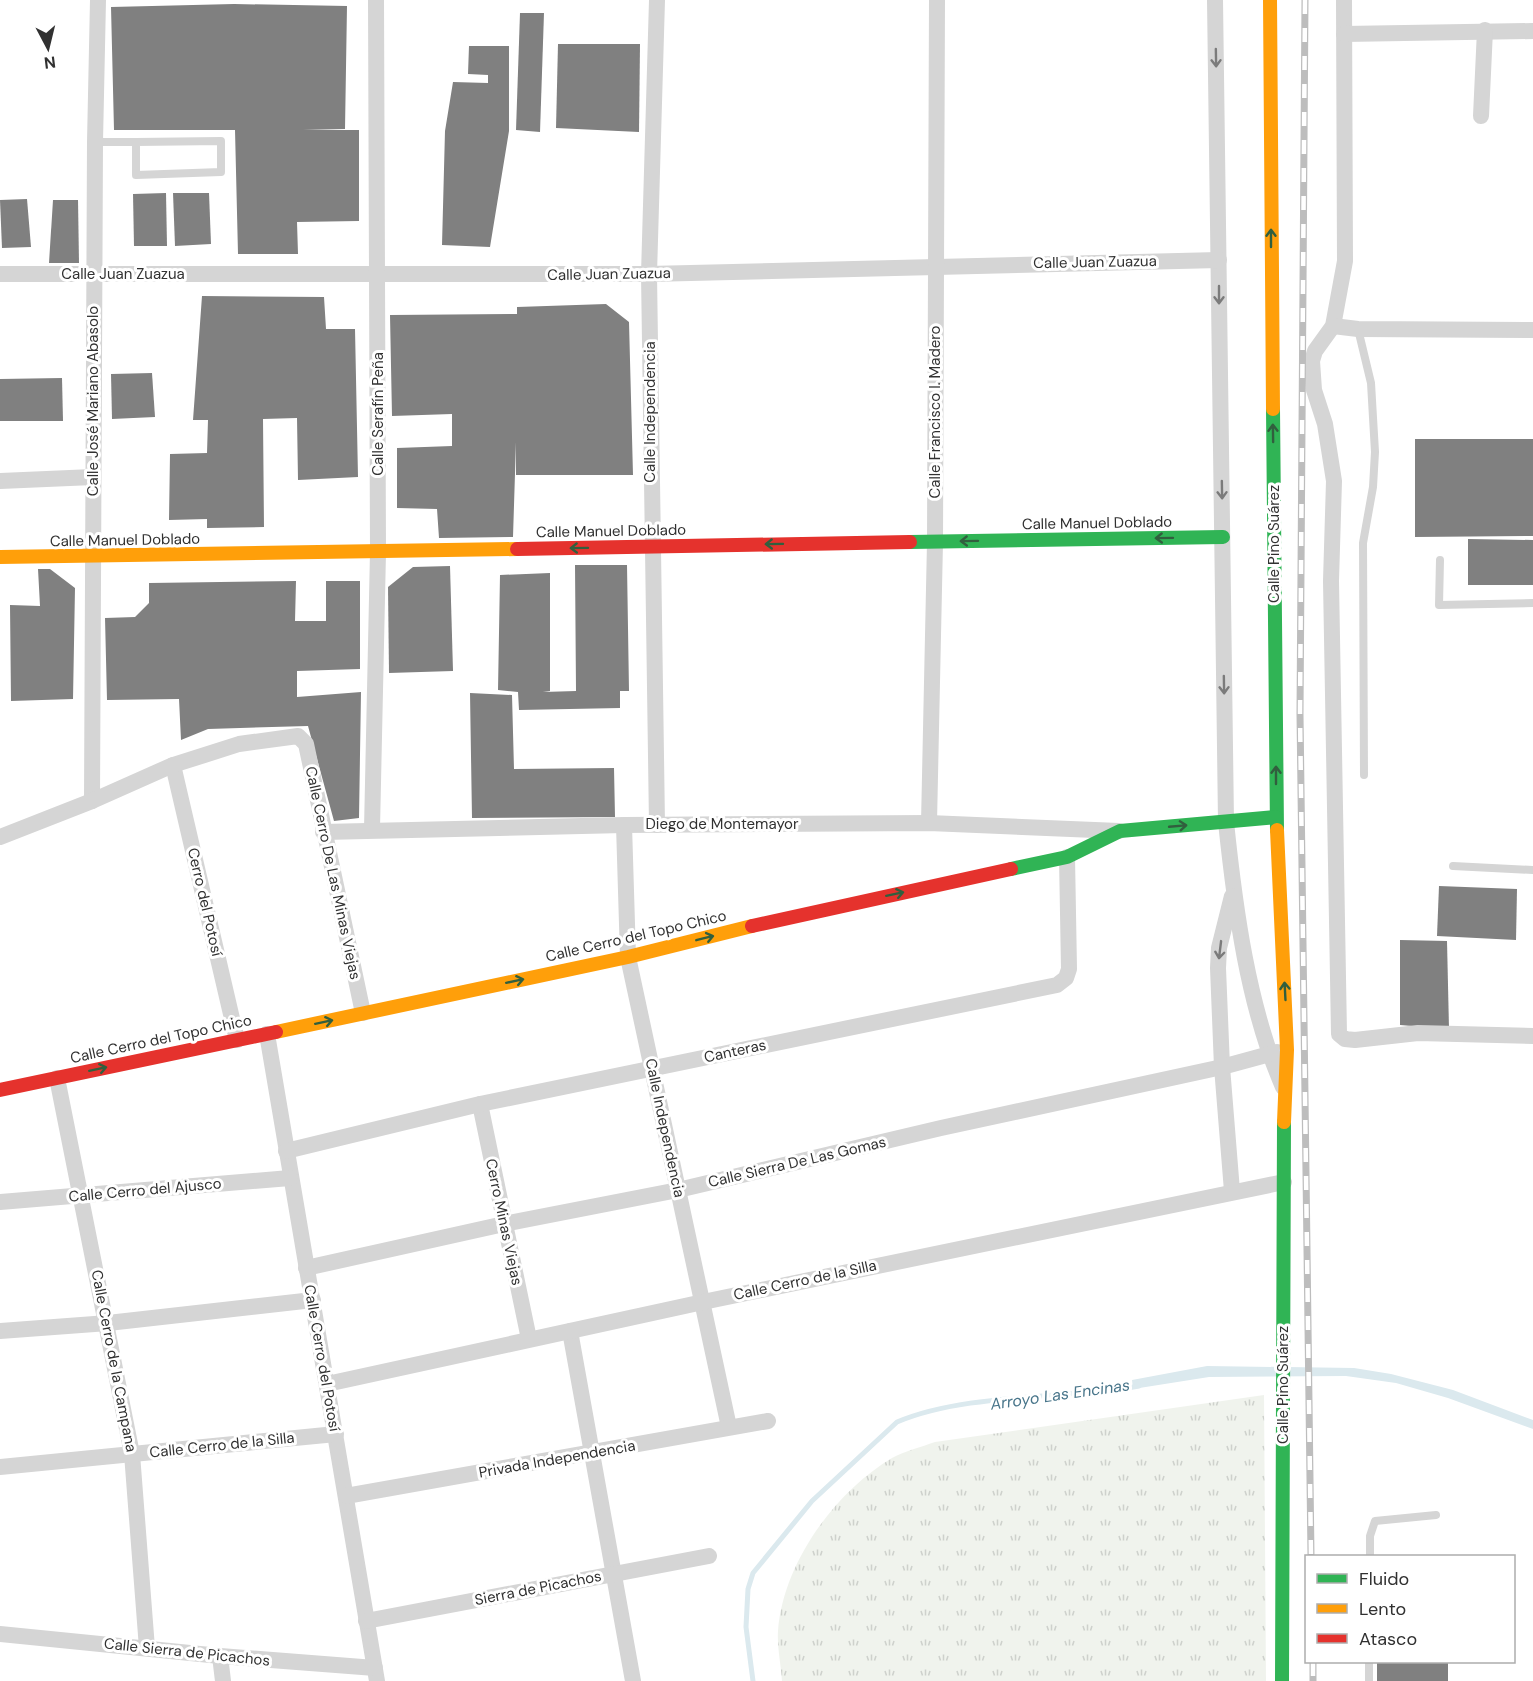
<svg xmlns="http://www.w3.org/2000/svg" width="1533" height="1681" font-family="'DM Sans',sans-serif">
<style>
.grass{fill:url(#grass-tufts)}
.water{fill:#dbe9ee}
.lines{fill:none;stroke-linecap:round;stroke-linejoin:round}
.stream{stroke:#dbe9ee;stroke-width:5}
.building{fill:#808080}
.lane{stroke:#d5d5d5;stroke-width:8}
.street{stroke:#d5d5d5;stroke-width:16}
.fast{stroke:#30b455;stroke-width:14}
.slow{stroke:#ff9f0a;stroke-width:14}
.jam{stroke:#e5322d;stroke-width:14}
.rail-casing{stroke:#bdbdbd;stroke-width:7}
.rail{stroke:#fff;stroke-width:4.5;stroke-dasharray:14;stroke-linecap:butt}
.oneway{stroke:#7b7b7b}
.oneway2{stroke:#315f3e}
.labels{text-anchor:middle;stroke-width:6;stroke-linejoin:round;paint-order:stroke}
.street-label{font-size:15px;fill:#313131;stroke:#fff}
.water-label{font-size:16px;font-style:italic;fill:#48758a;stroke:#fff}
</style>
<defs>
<pattern id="grass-tufts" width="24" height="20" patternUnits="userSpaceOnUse" patternTransform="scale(1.5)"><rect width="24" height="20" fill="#f0f3ed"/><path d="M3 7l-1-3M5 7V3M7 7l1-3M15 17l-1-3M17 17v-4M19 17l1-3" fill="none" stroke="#ced1cc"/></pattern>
</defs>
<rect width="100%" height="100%" fill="#fff"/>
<path class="grass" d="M 1264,1395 L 1266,1681 L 782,1681 C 781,1665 777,1647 778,1631 C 783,1563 835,1492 892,1458 C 905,1451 921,1447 935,1442 Z"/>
<polygon class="water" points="1207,1366 1354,1368 1391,1374 1453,1390 1533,1420 1533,1429 1448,1398 1396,1383 1346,1376 1209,1377 1133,1389 1132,1380"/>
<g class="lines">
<path class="stream" d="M 753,1681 L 746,1627 L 748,1589 L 753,1573 L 812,1501 L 897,1422 C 965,1393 1065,1399 1139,1386"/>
</g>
<g class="building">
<polygon points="234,4 347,6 345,129 303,130 359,130 359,221 297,222 298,254 238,254 235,130 114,130 111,7"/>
<polygon points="520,13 544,13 540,132 516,130"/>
<polygon points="558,44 640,44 639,132 556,128"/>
<polygon points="469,46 509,46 509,131 490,247 442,245 445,131 453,82 488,83 488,75 468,74"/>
<polygon points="166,193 167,246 134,246 133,194"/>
<polygon points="173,193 209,193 211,244 175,246"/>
<polygon points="27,199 31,247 2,248 0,200"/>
<polygon points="53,200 78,200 79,263 49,263"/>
<polygon points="202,296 324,297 326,329 355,329 358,477 298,480 297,418 263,419 264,527 207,528 207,519 169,520 170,454 207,453 208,420 193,420"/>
<polygon points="606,304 629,322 633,475 516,475 516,442 513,537 439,538 437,509 397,508 397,448 452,446 452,414 392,416 390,315 517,314 517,307"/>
<polygon points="152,373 155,417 112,419 111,374"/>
<polygon points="62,378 63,421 0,421 0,379"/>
<polygon points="1415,439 1533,439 1533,536 1415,537"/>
<polygon points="1468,539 1533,540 1533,585 1468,585"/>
<polygon points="575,565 627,565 629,691 620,691 620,708 519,710 518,692 498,690 500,575 550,573 550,691 543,692 576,691"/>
<polygon points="450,566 453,671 389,673 388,587 413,567"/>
<polygon points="38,569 50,569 75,588 73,699 11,701 10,605 40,606"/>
<polygon points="296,581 295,621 326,621 326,581 360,581 360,669 297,671 297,697 361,692 359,818 334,821 308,726 208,729 181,740 179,699 107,700 105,618 135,617 149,603 149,583"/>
<polygon points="470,693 512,695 514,769 614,768 615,817 472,818"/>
<polygon points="1439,886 1517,889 1516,940 1437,936"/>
<polygon points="1400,940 1447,941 1449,1029 1400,1025"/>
<rect x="1377" y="1662" width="71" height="19"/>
</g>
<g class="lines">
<g class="lane">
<polyline points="95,142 136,142 221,141 221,172 136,175 136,142"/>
<polyline points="1358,329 1371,383 1375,452 1373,487 1363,543 1364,775"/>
<polyline points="1440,560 1439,605 1533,603"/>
<polyline points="1453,866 1533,870"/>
<polyline points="1370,1556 1370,1536 1375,1521 1436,1515"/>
<polyline points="1369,1681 1369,1662"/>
</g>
<g class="street">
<path d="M 1215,0 L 1226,822 C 1235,909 1248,1007 1283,1087"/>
<polyline points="1344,0 1345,261 1333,326 1315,351 1312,361 1314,390 1325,424 1334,481 1331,581 1339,1034 1345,1039 1355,1040 1418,1033 1533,1036"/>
<polyline points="1344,34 1533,31"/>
<polyline points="1481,116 1485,30"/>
<polyline points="0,274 649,274 1219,260"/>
<polyline points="1333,326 1358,329 1533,330"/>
<polyline points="0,481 93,477"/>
<polyline points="173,765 237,1040"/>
<polyline points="92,801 95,142 98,0"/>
<polyline points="929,823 935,542 937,0"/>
<polyline points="624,825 628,957 729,1427"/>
<polyline points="657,825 649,274 657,0"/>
<polyline points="372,829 378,552 376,0"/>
<polyline points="323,832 624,825 929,823 1119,831"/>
<polyline points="0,837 92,801 173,765 239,744 298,736 306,744 363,1013"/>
<polyline points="267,1034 377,1681"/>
<polyline points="57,1078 132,1454 147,1648"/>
<polyline points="480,1104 529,1339"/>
<polyline points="286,1151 480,1104 1057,985 1066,978 1069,969 1067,857"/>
<polyline points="1232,1191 1222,1067 1218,968 1219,948 1232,896"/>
<polyline points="0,1202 290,1178"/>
<polyline points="306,1268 504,1224 678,1190 941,1128 1222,1067 1277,1052"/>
<polyline points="0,1331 108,1323 313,1300"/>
<polyline points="570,1331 633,1681"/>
<polyline points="327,1384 703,1302 1284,1182"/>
<polyline points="0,1467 336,1434"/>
<polyline points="346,1496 768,1421"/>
<polyline points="366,1621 709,1556"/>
<polyline points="0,1634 220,1656 375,1668"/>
<polyline points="220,1656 223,1681"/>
</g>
<g class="fast">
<polyline points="1273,409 1277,830"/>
<polyline points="910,542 1223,537"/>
<polyline points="1011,869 1067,857 1120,831 1276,817"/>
<polyline points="1282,1681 1284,1122"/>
</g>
<g class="slow">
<polyline points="1270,0 1273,409"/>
<polyline points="0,557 517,549"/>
<polyline points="1277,830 1287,1050 1284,1122"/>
<polyline points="276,1032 628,957 752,926"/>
</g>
<g class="jam">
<polyline points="517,549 910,542"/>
<polyline points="752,926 1011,869"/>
<polyline points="0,1090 276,1032"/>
</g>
<g class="rail-casing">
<g id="rail">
<polyline points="1305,0 1300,714 1311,1556"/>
<polyline points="1313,1662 1313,1681"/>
</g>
</g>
<use href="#rail" class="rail"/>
</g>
<defs><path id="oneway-shaft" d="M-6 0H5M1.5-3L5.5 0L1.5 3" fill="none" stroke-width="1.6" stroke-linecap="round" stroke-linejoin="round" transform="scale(1.5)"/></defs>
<g class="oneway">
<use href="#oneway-shaft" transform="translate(1216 58) rotate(89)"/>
<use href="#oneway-shaft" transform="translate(1219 295) rotate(90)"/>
<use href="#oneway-shaft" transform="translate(1222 490) rotate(89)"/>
<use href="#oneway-shaft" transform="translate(1224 685) rotate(89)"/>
<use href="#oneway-shaft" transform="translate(1220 950) rotate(97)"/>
</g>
<g class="oneway2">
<use href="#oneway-shaft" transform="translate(1271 238) rotate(-90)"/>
<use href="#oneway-shaft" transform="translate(1273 433) rotate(-91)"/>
<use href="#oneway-shaft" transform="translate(1164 538) rotate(179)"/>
<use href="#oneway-shaft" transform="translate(969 541) rotate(179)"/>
<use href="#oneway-shaft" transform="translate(774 544) rotate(179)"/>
<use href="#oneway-shaft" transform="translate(579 548) rotate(179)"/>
<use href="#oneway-shaft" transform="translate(1276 775) rotate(-90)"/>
<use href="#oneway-shaft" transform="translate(1178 826) rotate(-5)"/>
<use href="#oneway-shaft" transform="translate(895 894) rotate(-12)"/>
<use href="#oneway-shaft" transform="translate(705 938) rotate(-14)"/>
<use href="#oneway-shaft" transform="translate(515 981) rotate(-12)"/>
<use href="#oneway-shaft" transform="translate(1285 991) rotate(-93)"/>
<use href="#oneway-shaft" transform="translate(324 1022) rotate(-12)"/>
<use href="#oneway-shaft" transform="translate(98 1069) rotate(-12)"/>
</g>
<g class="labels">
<g class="street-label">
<text transform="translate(1095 262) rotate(-1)" y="5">Calle Juan Zuazua</text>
<text x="123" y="279">Calle Juan Zuazua</text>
<text transform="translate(609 274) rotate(-1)" y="5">Calle Juan Zuazua</text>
<text transform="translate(93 401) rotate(-90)" y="5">Calle José Mariano Abasolo</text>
<text transform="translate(650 412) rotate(-90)" y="5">Calle Independencia</text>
<text transform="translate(935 412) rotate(-90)" y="5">Calle Francisco I. Madero</text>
<text transform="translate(378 414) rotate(-90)" y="5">Calle Serafín Peña</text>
<text transform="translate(1097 523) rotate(-1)" y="5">Calle Manuel Doblado</text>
<text transform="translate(611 531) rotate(-1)" y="5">Calle Manuel Doblado</text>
<text transform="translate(125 540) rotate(-1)" y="5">Calle Manuel Doblado</text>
<text transform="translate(1274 544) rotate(-90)" y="5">Calle Pino Suárez</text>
<text x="722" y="829">Diego de Montemayor</text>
<text transform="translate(333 873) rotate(78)" y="5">Calle Cerro De Las Minas Viejas</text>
<text transform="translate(205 902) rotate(77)" y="5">Cerro del Potosí</text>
<text transform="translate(636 936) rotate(-13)" y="5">Calle Cerro del Topo Chico</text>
<text transform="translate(161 1039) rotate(-12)" y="5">Calle Cerro del Topo Chico</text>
<text transform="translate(735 1051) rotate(-12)" y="5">Canteras</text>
<text transform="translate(665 1128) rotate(78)" y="5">Calle Independencia</text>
<text transform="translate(797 1162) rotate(-13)" y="5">Calle Sierra De Las Gomas</text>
<text transform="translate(145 1190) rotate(-5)" y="5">Calle Cerro del Ajusco</text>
<text transform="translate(504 1222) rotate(78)" y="5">Cerro Minas Viejas</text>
<text transform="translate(805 1280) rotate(-12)" y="5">Calle Cerro de la Silla</text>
<text transform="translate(322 1358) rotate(80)" y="5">Calle Cerro del Potosí</text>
<text transform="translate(114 1361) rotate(79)" y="5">Calle Cerro de la Campana</text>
<text transform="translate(1283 1385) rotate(-90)" y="5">Calle Pino Suárez</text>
<text transform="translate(222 1445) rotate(-6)" y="5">Calle Cerro de la Silla</text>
<text transform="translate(557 1459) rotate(-10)" y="5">Privada Independencia</text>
<text transform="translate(538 1588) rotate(-11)" y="5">Sierra de Picachos</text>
<text transform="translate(187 1652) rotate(6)" y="5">Calle Sierra de Picachos</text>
</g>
<g class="water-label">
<text transform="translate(1060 1394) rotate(-8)" y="6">Arroyo Las Encinas</text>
</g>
</g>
<rect x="1305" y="1555" width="210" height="108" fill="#ffffff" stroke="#adadad" stroke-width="1.5"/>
<rect x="1317" y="1574" width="30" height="9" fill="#30b455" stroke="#adadad" stroke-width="1.5"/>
<text x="1359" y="1585" font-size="18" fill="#313131">Fluido</text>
<rect x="1317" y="1604" width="30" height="9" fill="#ff9f0a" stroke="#adadad" stroke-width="1.5"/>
<text x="1359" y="1615" font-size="18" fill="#313131">Lento</text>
<rect x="1317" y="1634" width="30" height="9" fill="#e5322d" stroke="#adadad" stroke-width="1.5"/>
<text x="1359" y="1645" font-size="18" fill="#313131">Atasco</text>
<g transform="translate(48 48) rotate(173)" stroke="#ffffff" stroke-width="4.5" paint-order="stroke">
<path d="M0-4.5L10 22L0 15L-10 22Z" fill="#313131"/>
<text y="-9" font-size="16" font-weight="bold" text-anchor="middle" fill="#313131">N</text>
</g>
</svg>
